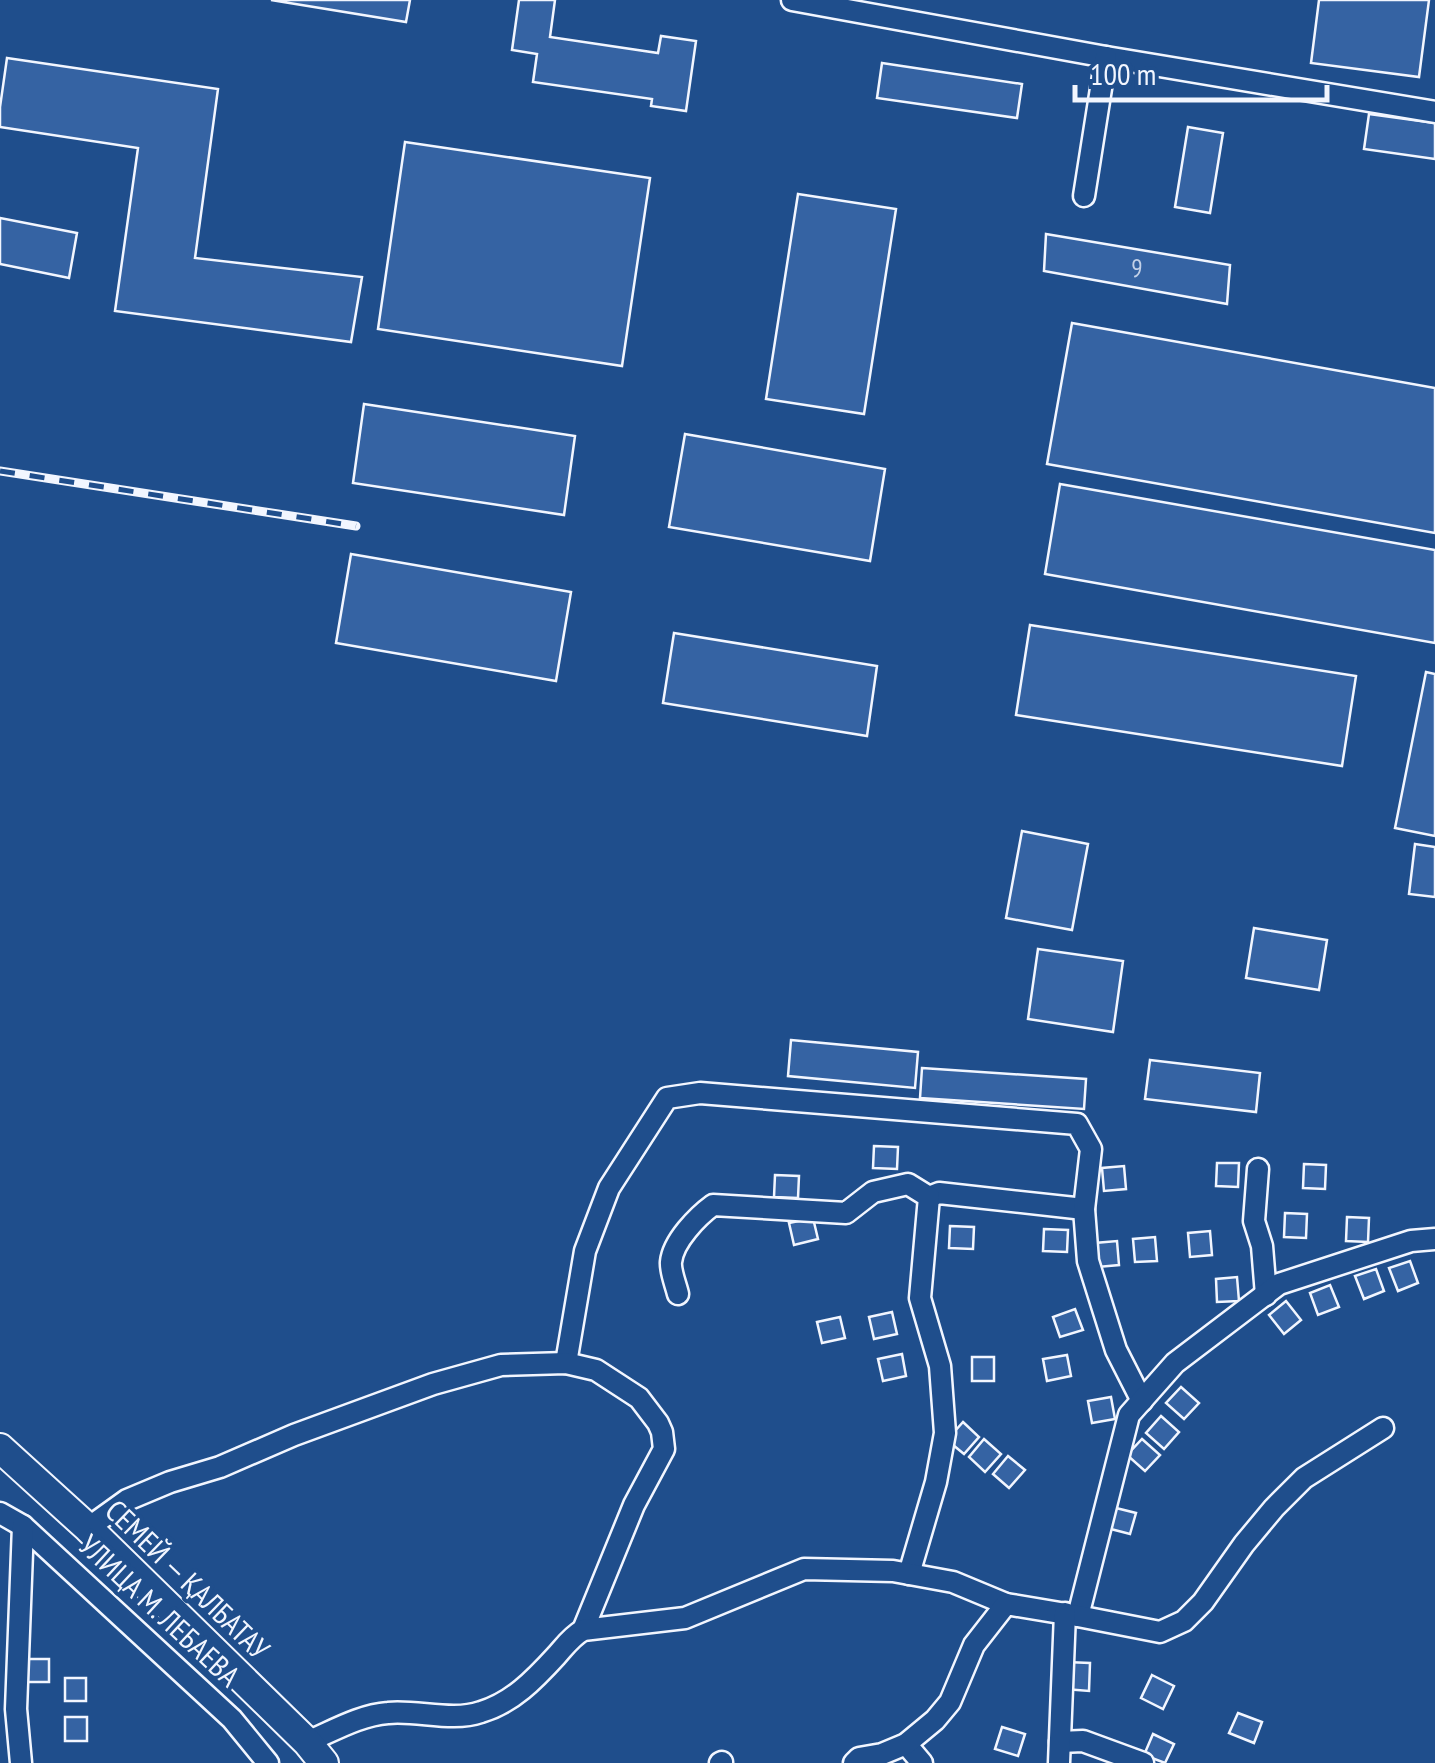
<svg xmlns="http://www.w3.org/2000/svg" width="1435" height="1763" font-family="'PT Sans Narrow',sans-serif">
<style>
.building{fill:#3563a3;stroke:#f2f6ff;stroke-width:2.5}
.lines{fill:none;stroke-linecap:round;stroke-linejoin:round}
.minor-casing{stroke:#f2f6ff;stroke-width:25}
.highway-casing{stroke:#f2f6ff;stroke-width:32}
.minor{stroke:#1f4e8c;stroke-width:20}
.highway{stroke:#1f4e8c;stroke-width:28}
.rail-casing{stroke:#f2f6ff;stroke-width:9}
.rail{stroke:#1f4e8c;stroke-width:5;stroke-dasharray:15;stroke-linecap:butt}
.labels{text-anchor:middle;stroke-width:8;stroke-linejoin:round;paint-order:stroke}
.number-label{font-size:25px;fill:#c3d1e8}
.street-label{font-size:30px;fill:#f2f6ff;stroke:#1f4e8c}
</style>
<rect width="100%" height="100%" fill="#1f4e8c"/>
<g class="building">
<polygon points="271,0 410,0 406,22"/>
<polygon points="519,0 555,0 550,37 658,53 661,36 696,41 686,111 651,106 652,99 533,82 537,54 512,50"/>
<polygon points="1319,0 1429,0 1419,77 1311,63"/>
<polygon points="7,58 218,89 195,258 362,277 351,342 115,311 138,148 0,127 0,107"/>
<polygon points="882,63 1022,84 1017,118 877,98"/>
<polygon points="1369,114 1435,123 1435,159 1364,149"/>
<polygon points="1188,127 1223,133 1210,213 1175,207"/>
<polygon points="405,142 650,178 622,366 378,329"/>
<polygon points="798,194 896,209 864,414 766,399"/>
<polygon points="0,218 77,233 69,278 0,264"/>
<polygon points="1046,234 1230,265 1227,304 1044,271"/>
<polygon points="1072,323 1435,388 1435,533 1047,464"/>
<polygon points="364,404 575,436 564,515 353,483"/>
<polygon points="685,434 885,469 870,561 669,527"/>
<polygon points="1060,484 1435,550 1435,643 1045,574"/>
<polygon points="351,554 571,592 556,681 336,643"/>
<polygon points="1030,625 1356,676 1342,766 1016,715"/>
<polygon points="674,633 877,666 867,736 663,703"/>
<polygon points="1426,672 1435,674 1435,836 1395,828"/>
<polygon points="1022,831 1088,844 1072,930 1006,918"/>
<polygon points="1415,844 1435,847 1435,897 1409,894"/>
<polygon points="1254,928 1327,940 1319,990 1246,978"/>
<polygon points="1038,949 1123,961 1113,1032 1028,1019"/>
<polygon points="791,1040 918,1052 915,1088 788,1076"/>
<polygon points="1150,1060 1260,1073 1256,1112 1145,1099"/>
<polygon points="922,1068 1086,1079 1084,1109 920,1098"/>
<polygon points="874,1146 898,1147 897,1169 873,1168"/>
<polygon points="1217,1163 1239,1163 1238,1187 1216,1186"/>
<polygon points="1304,1164 1326,1165 1325,1189 1303,1188"/>
<polygon points="1124,1166 1126,1189 1104,1191 1102,1168"/>
<polygon points="775,1175 799,1176 798,1198 774,1197"/>
<polygon points="1285,1213 1307,1214 1306,1238 1284,1237"/>
<polygon points="1347,1217 1369,1218 1368,1242 1346,1241"/>
<polygon points="813,1218 818,1239 794,1245 789,1223"/>
<polygon points="950,1226 974,1227 973,1249 949,1248"/>
<polygon points="1044,1229 1068,1230 1067,1252 1043,1251"/>
<polygon points="1210,1231 1212,1255 1190,1257 1188,1233"/>
<polygon points="1155,1237 1157,1261 1135,1262 1133,1239"/>
<polygon points="1117,1241 1119,1265 1098,1267 1095,1243"/>
<polygon points="1410,1261 1418,1283 1398,1291 1389,1268"/>
<polygon points="1376,1269 1384,1291 1364,1299 1355,1276"/>
<polygon points="1237,1277 1239,1301 1217,1302 1216,1279"/>
<polygon points="1330,1285 1339,1307 1318,1315 1310,1293"/>
<polygon points="1286,1301 1301,1320 1284,1334 1269,1315"/>
<polygon points="1075,1309 1083,1330 1060,1337 1053,1317"/>
<polygon points="892,1312 897,1334 874,1339 869,1317"/>
<polygon points="840,1317 845,1338 822,1343 817,1322"/>
<polygon points="902,1354 906,1376 883,1381 878,1359"/>
<polygon points="1067,1355 1071,1376 1047,1381 1043,1359"/>
<rect x="972" y="1357" width="22" height="24"/>
<polygon points="1181,1387 1199,1403 1184,1419 1166,1403"/>
<polygon points="1111,1397 1115,1419 1092,1423 1088,1401"/>
<polygon points="1161,1416 1179,1432 1164,1449 1146,1433"/>
<polygon points="963,1422 979,1437 964,1454 947,1440"/>
<polygon points="984,1439 1001,1454 985,1472 969,1457"/>
<polygon points="1142,1439 1160,1455 1145,1471 1127,1455"/>
<polygon points="1008,1456 1025,1470 1009,1488 993,1474"/>
<polygon points="1112,1507 1136,1513 1130,1534 1107,1528"/>
<rect x="27" y="1659" width="22" height="23"/>
<polygon points="1066,1662 1090,1663 1089,1691 1065,1689"/>
<polygon points="1152,1675 1174,1686 1163,1709 1141,1698"/>
<rect x="65" y="1678" width="21" height="23"/>
<polygon points="1238,1713 1262,1722 1254,1743 1229,1733"/>
<rect x="65" y="1717" width="22" height="24"/>
<polygon points="1002,1727 1025,1734 1018,1756 995,1749"/>
<polygon points="1153,1734 1174,1744 1165,1763 1144,1755"/>
</g>
<g class="lines">
<g class="minor-casing">
<g id="minor">
<polyline points="792,0 1106,57 1435,112"/>
<polyline points="1084,196 1106,57"/>
<polyline points="1258,1169 1254,1221 1262,1246 1266,1295"/>
<polyline points="929,1197 939,1193 1084,1209"/>
<path d="M 678,1294 C 676,1285 670,1271 671,1262 C 673,1241 698,1216 713,1205 L 846,1213 L 873,1192 L 908,1184 L 929,1197 L 920,1298 L 940,1366 L 945,1433 L 936,1482 L 909,1574"/>
<polyline points="566,1363 585,1251 609,1188 667,1098 700,1093 1077,1124 1091,1149 1084,1209 1088,1261 1116,1350 1142,1401"/>
<polyline points="0,1513 23,1526 232,1719 268,1763"/>
<polyline points="88,1528 127,1500 170,1482 220,1467 294,1435 433,1384 501,1365 566,1363 596,1370 639,1398 658,1423 662,1432 664,1449 634,1505 583,1630"/>
<polyline points="1078,1616 1129,1415 1175,1363 1279,1284 1411,1241 1435,1239"/>
<path d="M 307,1742 C 333,1731 360,1715 388,1713 C 418,1710 452,1722 481,1712 C 512,1703 535,1679 556,1656 C 565,1646 571,1637 583,1630 L 685,1618 L 804,1569 L 893,1571 L 953,1582 L 1006,1604"/>
<polyline points="1060,1742 1083,1741 1143,1763"/>
<polyline points="906,1744 922,1763"/>
<polyline points="21,1763 16,1709 23,1526"/>
<polyline points="720,1763 722,1762"/>
<polyline points="854,1763 859,1758 882,1754 906,1744 935,1720 950,1702 974,1645 1006,1604 1078,1616 1160,1632 1184,1621 1203,1602 1244,1544 1274,1508 1304,1478 1383,1428"/>
<polyline points="1059,1763 1065,1613"/>
</g>
</g>
<g class="highway-casing">
<polyline id="highway" points="0,1448 88,1528 307,1742 324,1763"/>
</g>
<use href="#minor" class="minor"/>
<use href="#highway" class="highway"/>
<g class="rail-casing">
<polyline id="rail" points="0,471 356,526"/>
</g>
<use href="#rail" class="rail"/>
</g>
<g class="labels">
<g class="number-label">
<text x="1137" y="277">9</text>
</g>
<g class="street-label">
<text transform="translate(187 1580) rotate(44)" y="10">СЕМЕЙ — ҚАЛБАТАУ</text>
<text transform="translate(159 1611) rotate(43)" y="10">УЛИЦА М. ЛЕБАЕВА</text>
</g>
</g>
<path d="M1075 85v15h252v-15" fill="none" stroke="#f2f6ff" stroke-width="5"/>
<text x="1090" y="85" font-size="30" fill="#f2f6ff" stroke="#1f4e8c" stroke-width="8" paint-order="stroke">100 m</text>
</svg>
